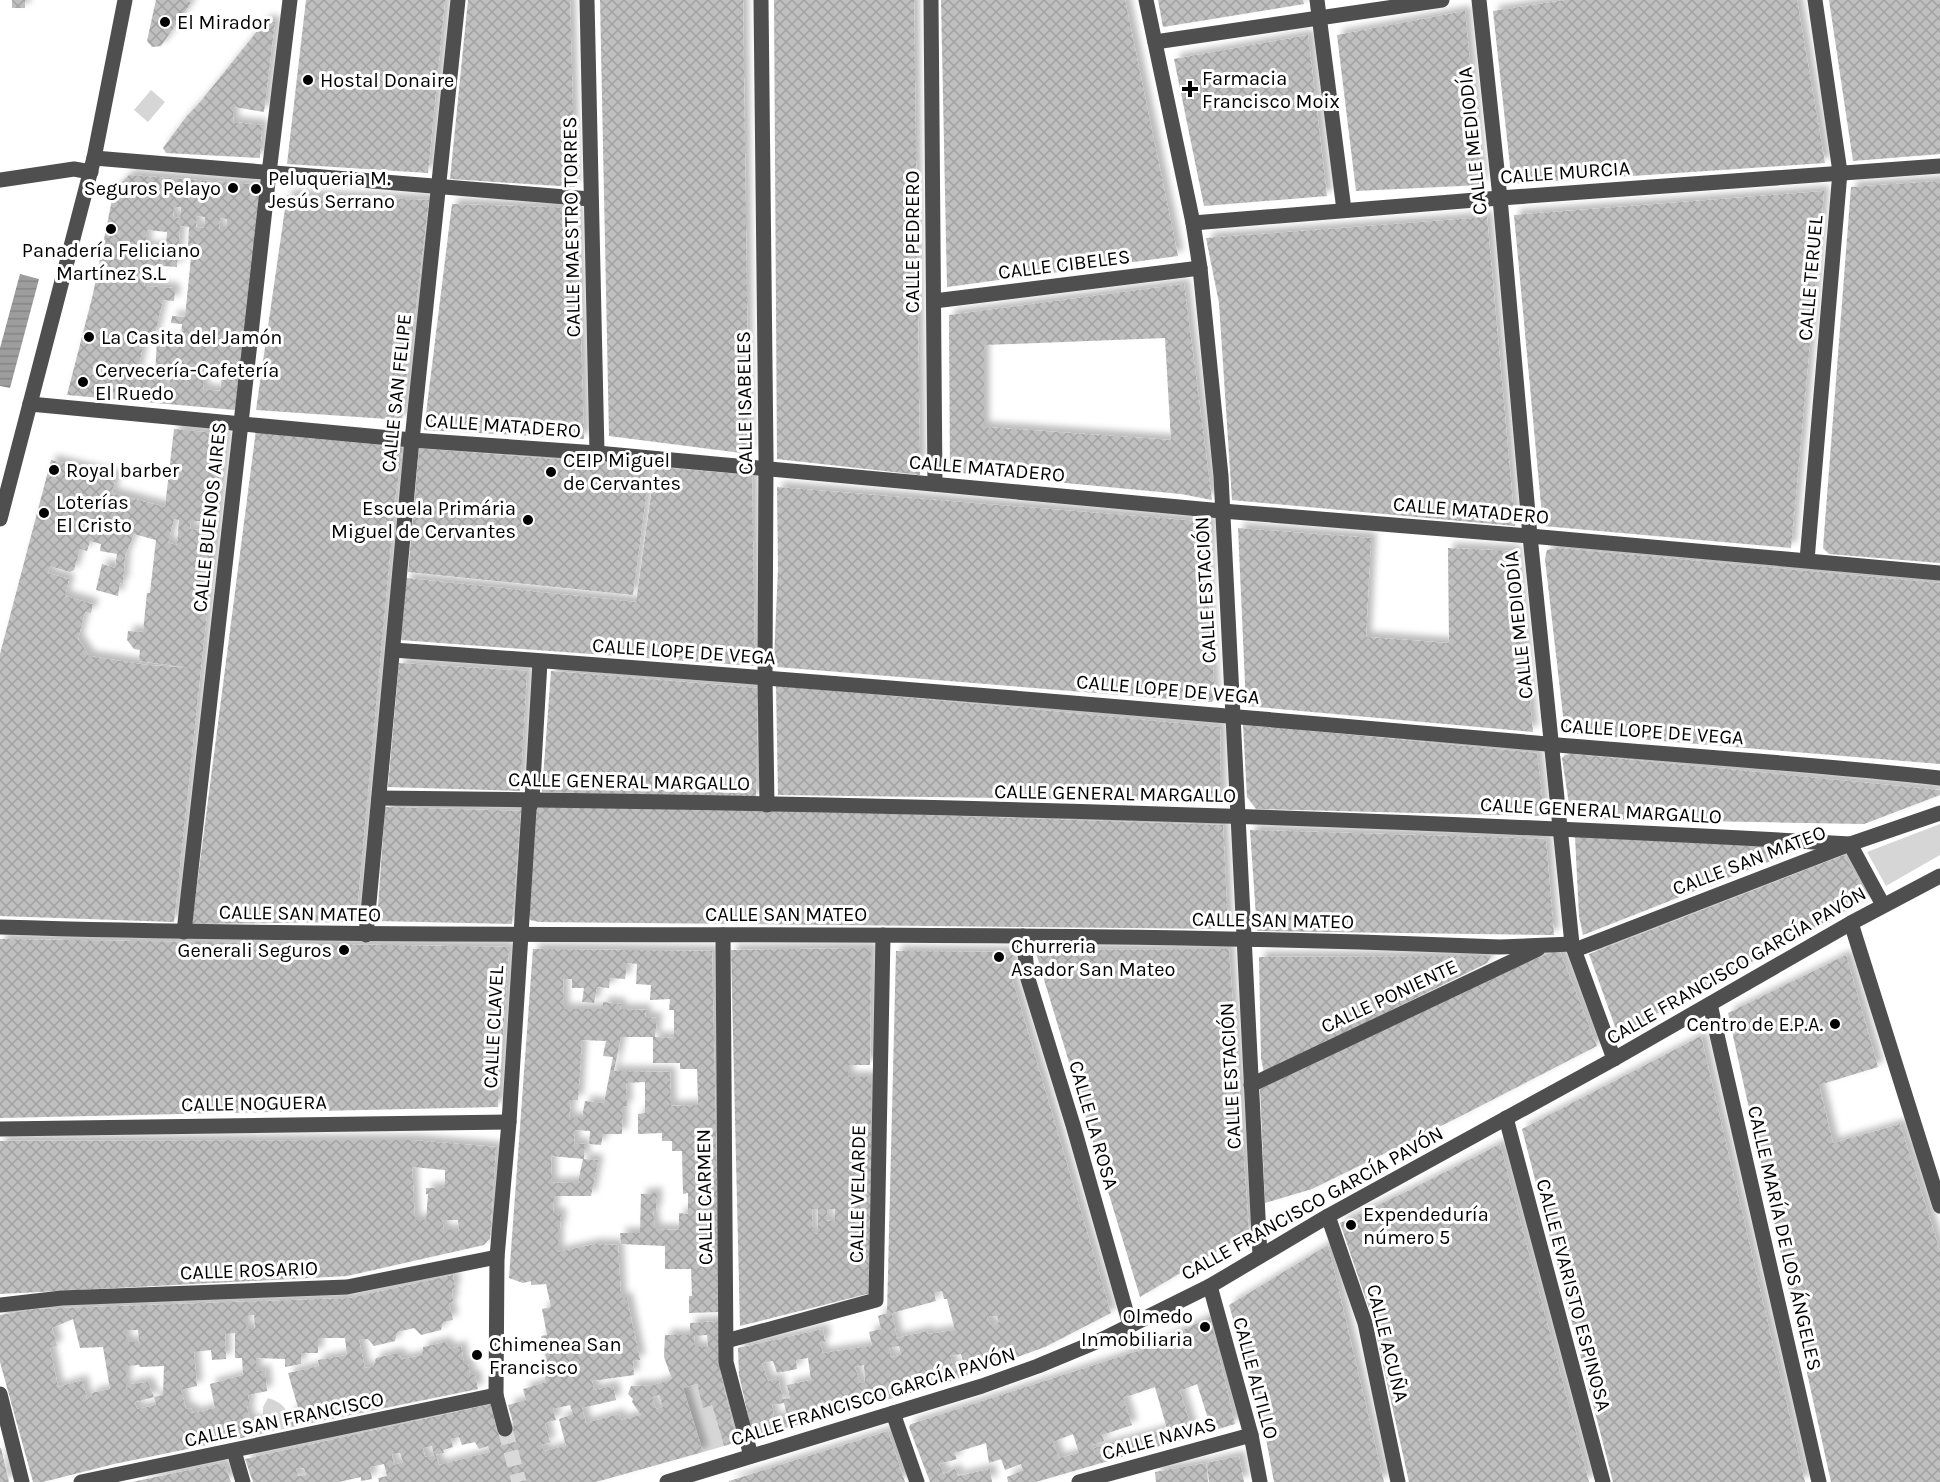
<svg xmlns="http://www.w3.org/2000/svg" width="1940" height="1482" font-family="Karla,sans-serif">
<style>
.green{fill:#d6d6d6}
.water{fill:url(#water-rules)}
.building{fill:url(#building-cross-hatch);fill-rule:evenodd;filter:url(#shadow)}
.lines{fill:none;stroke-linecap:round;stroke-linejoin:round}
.minor-tunnel{stroke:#d9d9d9;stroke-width:15;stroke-dasharray:15 8;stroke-linecap:butt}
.minor{stroke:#4f4f4f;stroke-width:15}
.poi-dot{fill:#000;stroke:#fff;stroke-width:2}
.labels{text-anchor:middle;stroke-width:6;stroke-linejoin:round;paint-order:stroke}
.poi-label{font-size:20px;fill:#000;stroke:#fff;text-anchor:start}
.street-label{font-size:20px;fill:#000;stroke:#fff}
</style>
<defs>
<pattern id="water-rules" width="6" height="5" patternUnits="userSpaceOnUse" patternTransform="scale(1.5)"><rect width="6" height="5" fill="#9d9d9d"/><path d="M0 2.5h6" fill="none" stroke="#858585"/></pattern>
<pattern id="building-cross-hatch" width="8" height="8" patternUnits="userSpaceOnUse" patternTransform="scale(1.5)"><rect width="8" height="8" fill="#bfbfbf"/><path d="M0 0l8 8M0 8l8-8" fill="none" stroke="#a2a2a2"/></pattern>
<filter id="shadow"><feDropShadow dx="5.5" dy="-5.5" stdDeviation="3" flood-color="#0004"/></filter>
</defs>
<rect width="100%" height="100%" fill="#fff"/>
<g class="green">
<polygon points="151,90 165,102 148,122 134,110"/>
<polygon points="1940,824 1940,855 1886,886 1867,852"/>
<polygon points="697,1384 703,1407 712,1405 724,1446 703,1452 683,1388"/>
<path d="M 268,1398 C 285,1403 288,1411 292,1427 L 261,1434 L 258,1420 L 263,1418 L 263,1407 Z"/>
</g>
<polygon class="water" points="20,274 39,279 10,388 0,386 0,348"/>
<g class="building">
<rect x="12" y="0" width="13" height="8"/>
<polygon points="156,0 187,0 191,3 161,46 152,47 147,41"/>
<polygon points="306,0 445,0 428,173 287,164"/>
<polygon points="468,0 570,0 575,187 450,179"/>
<polygon points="600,0 743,0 749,454 609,436"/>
<polygon points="774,0 914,0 920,475 777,459"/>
<polygon points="941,0 1125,0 1178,256 947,287"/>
<polygon points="1158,0 1303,0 1304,4 1163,27"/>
<polygon points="1565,0 1797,0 1825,163 1512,184 1493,11"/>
<polygon points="1829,0 1940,0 1940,154 1853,161"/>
<polygon points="1465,11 1482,185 1356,191 1337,35"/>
<polygon points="266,20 275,22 264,112 234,107 233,122 262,125 260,158 166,153 163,148 186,117 201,101"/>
<polygon points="1308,35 1327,196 1204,206 1174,59"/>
<path d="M 129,175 L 263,185 L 235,410 L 67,395 L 93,294 L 114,190 ZM 174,207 L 181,207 L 180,218 L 173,217 ZM 197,216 L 205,217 L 204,228 L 196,227 ZM 220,218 L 227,219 L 227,229 L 219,229 ZM 180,226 L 189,227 L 188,247 L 192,248 L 185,317 L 172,316 L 171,323 L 182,324 L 181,335 L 179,335 L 178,341 L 157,338 L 155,377 L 137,374 L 145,337 L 154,338 L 163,300 L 174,301 L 175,291 L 173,291 L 173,288 L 144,286 L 146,265 L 177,267 ZM 147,230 L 167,232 L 166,246 L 146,247 ZM 93,366 L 101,367 L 100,375 L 92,375 ZM 205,368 L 223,370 L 220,391 L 203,389 ZM 162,378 L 170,379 L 170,387 L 162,386 Z"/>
<polygon points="1940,181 1940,563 1829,554 1823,548 1851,187"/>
<polygon points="1824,191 1791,548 1543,526 1514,215"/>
<polygon points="287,195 429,200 402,420 256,410"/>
<polygon points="452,204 577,208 584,439 424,430"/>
<polygon points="1487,217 1515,526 1232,500 1219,303 1206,238"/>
<path d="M 1184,284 L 1212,500 L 1181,494 L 950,472 L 949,315 ZM 1165,338 L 1171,440 L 984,427 L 984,345 Z"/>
<path d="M 174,429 L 226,434 L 174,922 L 0,916 L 0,654 L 51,460 L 116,476 L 112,493 L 165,507 ZM 174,519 L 179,520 L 177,545 L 168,543 ZM 191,521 L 200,521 L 199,530 L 190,529 ZM 134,534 L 156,540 L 150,593 L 147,593 L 143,632 L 128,631 L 127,640 L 134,649 L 140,650 L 139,661 L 191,668 L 147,665 L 89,656 L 78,639 L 85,612 L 91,613 L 93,604 L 65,596 L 69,579 L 48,573 L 50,566 L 70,572 L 74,570 L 80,549 L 87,551 L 90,541 L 101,544 L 100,551 L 117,554 L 115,568 L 102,564 L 96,590 L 118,596 L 120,583 L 123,584 L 125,556 Z"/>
<polygon points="256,430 403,444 395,500 356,922 192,924"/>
<polygon points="419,448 650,467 633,595 408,572"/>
<polygon points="655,467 752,475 755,666 400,640 406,578 636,602"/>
<polygon points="777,487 1210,522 1209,605 1215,698 1212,702 1207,702 777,667 774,659 778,569"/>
<polygon points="1238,528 1371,538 1366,637 1449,643 1448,548 1516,551 1533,732 1246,706"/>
<polygon points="1558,548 1940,583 1940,764 1565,733 1545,559 1547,550"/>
<polygon points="399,663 527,671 520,791 388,787"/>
<polygon points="551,671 758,688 756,798 542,792"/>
<polygon points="776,685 1220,727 1221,801 778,795"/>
<polygon points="1243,724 1537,753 1544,816 1256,809 1247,797"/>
<polygon points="1572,754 1940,790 1940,795 1864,824 1585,819 1574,818 1570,811 1562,758 1565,755"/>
<polygon points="544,802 1223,825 1228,929 539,922 530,920 529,911 535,806"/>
<polygon points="385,807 521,811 512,924 377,921"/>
<polygon points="1250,830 1546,839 1554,935 1257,931"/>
<polygon points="1575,836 1794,848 1786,855 1583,935 1579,916"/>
<polygon points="1844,855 1869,898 1618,1035 1589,954"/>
<polygon points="0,939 509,947 498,1107 0,1118"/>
<path d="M 871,948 L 870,1065 L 848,1065 L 848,1077 L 871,1077 L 871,1293 L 740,1326 L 731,950 ZM 812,1209 L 818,1209 L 818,1234 L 813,1233 ZM 827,1209 L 835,1209 L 835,1220 L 827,1221 Z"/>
<path d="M 533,949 L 712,951 L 720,1312 L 689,1313 L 689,1296 L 692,1296 L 691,1269 L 665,1269 L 665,1246 L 621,1244 L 620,1233 L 640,1233 L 641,1194 L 657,1193 L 656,1211 L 653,1211 L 655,1229 L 679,1230 L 679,1213 L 688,1214 L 688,1193 L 683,1194 L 682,1151 L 672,1151 L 672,1141 L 662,1141 L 662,1133 L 638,1134 L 638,1114 L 645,1113 L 645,1082 L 626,1083 L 627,1106 L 623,1107 L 622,1134 L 603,1134 L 601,1145 L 589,1144 L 590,1131 L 575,1130 L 574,1143 L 585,1144 L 584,1159 L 551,1156 L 552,1183 L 578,1182 L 583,1159 L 598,1160 L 591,1196 L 554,1196 L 553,1213 L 561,1213 L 560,1228 L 558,1229 L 558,1252 L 595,1244 L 618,1245 L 621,1298 L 627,1298 L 640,1360 L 633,1361 L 634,1375 L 592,1381 L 594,1390 L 613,1386 L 616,1400 L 582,1408 L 586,1423 L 619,1414 L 620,1420 L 641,1415 L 632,1402 L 633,1399 L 628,1394 L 631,1386 L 654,1385 L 672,1379 L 664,1357 L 665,1335 L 690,1335 L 690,1323 L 720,1321 L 721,1375 L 737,1442 L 724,1446 L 712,1405 L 703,1408 L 697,1384 L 683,1388 L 703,1452 L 596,1482 L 379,1482 L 378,1478 L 387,1476 L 384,1464 L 370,1467 L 372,1479 L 361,1481 L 361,1477 L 339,1482 L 253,1482 L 245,1459 L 491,1404 L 497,1431 L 514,1426 L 508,1405 L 526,1400 L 523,1389 L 546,1382 L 540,1360 L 546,1358 L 541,1336 L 547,1335 L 542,1309 L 551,1307 L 546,1284 L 531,1285 L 531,1281 L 523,1283 L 509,1278 ZM 627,963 L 637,964 L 636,984 L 651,985 L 650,1000 L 670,999 L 669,1010 L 674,1010 L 674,1038 L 655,1037 L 657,1018 L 645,1017 L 646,1010 L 620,1009 L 621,1004 L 603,1002 L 602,1009 L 564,1009 L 563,979 L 572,979 L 572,988 L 584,988 L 582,1002 L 594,1003 L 597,987 L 609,988 L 610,978 L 625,979 ZM 621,1037 L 653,1037 L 653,1063 L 680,1063 L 680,1069 L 697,1069 L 698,1105 L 671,1106 L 670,1072 L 614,1071 ZM 582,1040 L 606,1041 L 603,1056 L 613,1057 L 604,1103 L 585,1101 L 582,1118 L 569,1118 L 571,1100 L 578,1100 ZM 707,1335 L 708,1347 L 695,1347 L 694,1336 ZM 659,1395 L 663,1407 L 656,1409 L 652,1397 ZM 570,1405 L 573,1414 L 559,1419 L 566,1446 L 544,1451 L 542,1445 L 550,1442 L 545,1423 L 556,1420 L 553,1409 ZM 459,1437 L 462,1445 L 475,1442 L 479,1449 L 488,1446 L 490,1452 L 439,1465 L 436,1455 L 425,1457 L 423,1448 L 432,1446 L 434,1455 L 444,1453 L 443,1450 L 453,1447 L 451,1439 ZM 400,1453 L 403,1462 L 394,1465 L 392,1454 ZM 304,1468 L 306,1475 L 298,1476 L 296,1469 Z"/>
<polygon points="1229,949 1249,1232 1140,1297 1036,953 1037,950"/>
<polygon points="1559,949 1597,1046 1459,1117 1312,1189 1265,1203 1260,1089 1504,972"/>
<path d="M 896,951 L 1013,952 L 1012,978 L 1111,1313 L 1045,1347 L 943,1384 L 753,1437 L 739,1375 L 738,1348 L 823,1329 L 825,1342 L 820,1343 L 823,1353 L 870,1346 L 872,1345 L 869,1332 L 881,1329 L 878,1316 L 887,1313 ZM 942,1291 L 944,1299 L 947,1299 L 955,1330 L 928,1334 L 927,1331 L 897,1338 L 892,1313 L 936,1301 L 934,1293 ZM 997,1316 L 999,1322 L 991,1325 L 987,1317 ZM 899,1346 L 901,1355 L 891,1357 L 889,1348 ZM 961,1354 L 964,1365 L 954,1368 L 950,1356 ZM 808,1358 L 811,1380 L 787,1385 L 790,1398 L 783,1399 L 778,1378 L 768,1381 L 762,1363 L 773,1361 L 777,1373 L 797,1369 L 796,1360 ZM 864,1365 L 865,1382 L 860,1383 L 855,1367 ZM 784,1403 L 787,1416 L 774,1418 L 772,1405 Z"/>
<polygon points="1846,955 1878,1067 1819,1085 1833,1143 1900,1124 1940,1251 1940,1482 1831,1482 1728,1013"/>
<polygon points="1491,956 1487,963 1264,1073 1261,1058 1259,957"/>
<polygon points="1701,1036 1805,1482 1613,1482 1522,1129"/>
<path d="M 411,1140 L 496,1147 L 490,1238 L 484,1245 L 347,1276 L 0,1294 L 0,1141 ZM 412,1167 L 445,1170 L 445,1188 L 426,1188 L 426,1194 L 428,1194 L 426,1220 L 415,1220 ZM 442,1220 L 458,1220 L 459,1230 L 444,1230 Z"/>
<polygon points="1500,1144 1589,1482 1409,1482 1373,1320 1340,1223 1416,1187"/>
<polygon points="1328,1245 1384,1482 1274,1482 1263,1422 1229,1305"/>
<path d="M 453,1275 L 455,1288 L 452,1290 L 453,1302 L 449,1303 L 453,1320 L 443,1322 L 441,1330 L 421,1335 L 414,1328 L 397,1332 L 395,1341 L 374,1346 L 368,1339 L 359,1340 L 365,1368 L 373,1367 L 376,1358 L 397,1353 L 403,1359 L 422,1355 L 423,1347 L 445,1342 L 450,1349 L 461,1346 L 464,1364 L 468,1364 L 470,1375 L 475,1375 L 478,1389 L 292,1427 L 289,1413 L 299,1411 L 288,1373 L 319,1366 L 318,1360 L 347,1355 L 345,1338 L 318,1338 L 318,1353 L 301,1353 L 301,1364 L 285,1367 L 285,1359 L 256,1358 L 256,1372 L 265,1370 L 267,1391 L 248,1395 L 250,1406 L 247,1407 L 250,1421 L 258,1420 L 261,1434 L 114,1464 L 43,1482 L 33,1482 L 0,1362 L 0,1315 L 36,1309 L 350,1298 ZM 254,1315 L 255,1329 L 246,1329 L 246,1316 ZM 73,1319 L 80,1348 L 103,1347 L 110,1389 L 91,1393 L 92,1396 L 87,1399 L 82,1380 L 58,1387 L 50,1348 L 57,1346 L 52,1328 ZM 126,1330 L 138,1330 L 139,1342 L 126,1342 ZM 235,1333 L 235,1358 L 242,1358 L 243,1375 L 210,1384 L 215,1408 L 193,1413 L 191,1408 L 186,1409 L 181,1390 L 197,1386 L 194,1352 L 211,1350 L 212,1360 L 226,1359 L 225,1334 ZM 139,1365 L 140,1367 L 164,1366 L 163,1395 L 154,1397 L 156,1405 L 137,1409 L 135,1402 L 154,1397 L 148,1382 L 131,1384 L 131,1386 L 126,1388 L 126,1366 Z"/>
<path d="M 1210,1317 L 1235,1424 L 1212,1431 L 1197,1384 L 1180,1391 L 1194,1436 L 1171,1443 L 1168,1433 L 1170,1443 L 1036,1482 L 1008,1482 L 1007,1477 L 1023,1470 L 1021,1464 L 1005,1470 L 1001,1459 L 989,1463 L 986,1443 L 954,1453 L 957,1459 L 939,1464 L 944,1474 L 955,1469 L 958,1476 L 990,1469 L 992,1482 L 930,1482 L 909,1427 L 911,1424 L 1144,1349 ZM 1155,1387 L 1167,1429 L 1094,1448 L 1095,1455 L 1092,1445 L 1104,1441 L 1102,1435 L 1132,1425 L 1123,1398 ZM 1073,1434 L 1079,1453 L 1059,1458 L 1053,1442 Z"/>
<polygon points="888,1431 905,1482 729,1482 729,1481"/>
<polygon points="0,1448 1,1448 9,1482 0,1482"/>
<polygon points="1239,1456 1244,1482 1209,1482 1207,1463"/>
<polygon points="222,1463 225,1466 231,1482 132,1482"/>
<polygon points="1206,1463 1208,1482 1156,1482 1155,1472"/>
</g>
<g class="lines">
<polyline class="minor-tunnel" points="505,1429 519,1482"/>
<g class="minor">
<polyline points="587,0 597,453"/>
<polyline points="761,0 766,457 765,677 767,805"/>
<polyline points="931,0 935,484"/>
<polyline points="1146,0 1193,223 1200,268 1221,476 1260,1256"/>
<polyline points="1317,0 1344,210"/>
<polyline points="1479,0 1500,198 1530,536 1572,944 1614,1059"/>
<polyline points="1155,42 1442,0"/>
<polyline points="94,158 590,199"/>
<polyline points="0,180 74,169 91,172"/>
<polyline points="1193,223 1500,198 1940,166"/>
<polyline points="934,301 1200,268"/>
<polyline points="30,404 412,440 597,453 1222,511 1530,536 1940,573"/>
<polyline points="0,519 94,158 125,0"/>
<polyline points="1807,560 1840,172 1815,0"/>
<path d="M 393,650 C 774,677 1155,709 1536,743 C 1670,755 1806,763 1940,778"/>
<path d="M 379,798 C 869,803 1360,816 1850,844 L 1883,905"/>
<polyline points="1851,923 1940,1206"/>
<path d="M 0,927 C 500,942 1000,926 1500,947 L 1572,944"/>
<polyline points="184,932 269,173 290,0"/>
<polyline points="366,935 412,440 458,0"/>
<polyline points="723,935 726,1362 751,1456"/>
<polyline points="1023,936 1028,979 1073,1125 1130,1325"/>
<polyline points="1575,950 1850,844 1940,813"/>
<polyline points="1710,1004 1819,1482"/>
<polyline points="1251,1085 1538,949"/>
<polyline points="1506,1118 1603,1482"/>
<polyline points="0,1129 509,1122"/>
<polyline points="1328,1216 1365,1323 1398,1482"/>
<polyline points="1210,1286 1251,1435 1260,1482"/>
<polyline points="0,1305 62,1298 347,1287 497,1257"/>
<polyline points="726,1341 876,1300 883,935"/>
<polyline points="0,1394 22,1482"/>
<polyline points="893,1413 917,1482"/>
<polyline points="505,1429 496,1395 497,1257 509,1122 529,809 532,799 540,662"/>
<polyline points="234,1451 243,1482"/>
<polyline points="81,1482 496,1395"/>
<polyline points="667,1482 982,1386 1038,1366 1103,1339 1210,1286 1328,1216 1614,1059 1851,923 1940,876"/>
<polyline points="1079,1482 1251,1435"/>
</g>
</g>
<g class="poi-dot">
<circle cx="165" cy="22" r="6"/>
<circle cx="308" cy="80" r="6"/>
<path d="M1187 80h6v6h6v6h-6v6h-6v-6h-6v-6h6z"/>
<circle cx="233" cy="188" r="6"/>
<circle cx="256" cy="189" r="6"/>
<circle cx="111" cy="229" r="6"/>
<circle cx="89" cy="337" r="6"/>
<circle cx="83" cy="382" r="6"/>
<circle cx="54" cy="470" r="6"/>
<circle cx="551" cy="472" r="6"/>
<circle cx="44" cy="513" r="6"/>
<circle cx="528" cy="520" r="6"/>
<circle cx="344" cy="950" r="6"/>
<circle cx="999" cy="957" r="6"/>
<circle cx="1835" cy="1024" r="6"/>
<circle cx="1351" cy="1225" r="6"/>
<circle cx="1205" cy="1327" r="6"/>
<circle cx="477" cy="1355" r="6"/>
</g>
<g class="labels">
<g class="poi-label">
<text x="177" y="29">El Mirador</text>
<text x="1202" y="85">Farmacia<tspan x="1202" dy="23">Francisco Moix</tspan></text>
<text x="320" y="87">Hostal Donaire</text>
<text x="268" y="185">Peluqueria M.<tspan x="268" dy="23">Jesús Serrano</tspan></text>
<text x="221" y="195" text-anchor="end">Seguros Pelayo</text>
<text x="111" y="257" text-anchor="middle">Panadería Feliciano<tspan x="111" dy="23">Martínez S.L</tspan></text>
<text x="101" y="344">La Casita del Jamón</text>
<text x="95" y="377">Cervecería-Cafetería<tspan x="95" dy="23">El Ruedo</tspan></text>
<text x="563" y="467">CEIP Miguel<tspan x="563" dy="23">de Cervantes</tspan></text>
<text x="66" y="477">Royal barber</text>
<text x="56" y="509">Loterías<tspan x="56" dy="23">El Cristo</tspan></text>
<text x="516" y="515" text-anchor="end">Escuela Primária<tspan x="516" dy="23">Miguel de Cervantes</tspan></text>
<text x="1011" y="953">Churreria<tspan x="1011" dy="23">Asador San Mateo</tspan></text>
<text x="332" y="957" text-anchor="end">Generali Seguros</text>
<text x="1823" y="1031" text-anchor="end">Centro de E.P.A.</text>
<text x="1363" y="1221">Expendeduría<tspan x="1363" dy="23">número 5</tspan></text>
<text x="1193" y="1323" text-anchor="end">Olmedo<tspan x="1193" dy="23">Inmobiliaria</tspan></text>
<text x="489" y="1351">Chimenea San<tspan x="489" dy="23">Francisco</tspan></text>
</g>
<g class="street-label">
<text transform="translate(1472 141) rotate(-96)" y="7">CALLE MEDIODÍA</text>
<text transform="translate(1565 172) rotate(-4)" y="7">CALLE MURCIA</text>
<text transform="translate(571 227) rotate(-91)" y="7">CALLE MAESTRO TORRES</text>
<text transform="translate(912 242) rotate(-90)" y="7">CALLE PEDRERO</text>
<text transform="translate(1064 264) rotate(-7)" y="7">CALLE CIBELES</text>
<text transform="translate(1810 278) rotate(-85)" y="7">CALLE TERUEL</text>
<text transform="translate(396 393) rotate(-84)" y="7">CALLE SAN FELIPE</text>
<text transform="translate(744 403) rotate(-91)" y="7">CALLE ISABELES</text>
<text transform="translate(503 425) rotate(4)" y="7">CALLE MATADERO</text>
<text transform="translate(987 468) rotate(5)" y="7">CALLE MATADERO</text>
<text transform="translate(1471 510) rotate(5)" y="7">CALLE MATADERO</text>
<text transform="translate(209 517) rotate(-84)" y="7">CALLE BUENOS AIRES</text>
<text transform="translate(1205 590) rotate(-93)" y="7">CALLE ESTACIÓN</text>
<text transform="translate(1518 625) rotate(-96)" y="7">CALLE MEDIODÍA</text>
<text transform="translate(684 651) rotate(4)" y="7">CALLE LOPE DE VEGA</text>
<text transform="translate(1168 689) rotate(5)" y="7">CALLE LOPE DE VEGA</text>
<text transform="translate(1652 731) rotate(4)" y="7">CALLE LOPE DE VEGA</text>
<text transform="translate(629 781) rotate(1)" y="7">CALLE GENERAL MARGALLO</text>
<text transform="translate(1115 793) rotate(1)" y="7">CALLE GENERAL MARGALLO</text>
<text transform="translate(1601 810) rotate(3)" y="7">CALLE GENERAL MARGALLO</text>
<text transform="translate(1749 860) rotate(-21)" y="7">CALLE SAN MATEO</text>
<text transform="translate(300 913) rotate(1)" y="7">CALLE SAN MATEO</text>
<text x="786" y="921">CALLE SAN MATEO</text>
<text transform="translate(1273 920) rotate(1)" y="7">CALLE SAN MATEO</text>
<text transform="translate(1736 965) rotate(-30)" y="7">CALLE FRANCISCO GARCÍA PAVÓN</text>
<text transform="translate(1389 996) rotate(-25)" y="7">CALLE PONIENTE</text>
<text transform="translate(493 1027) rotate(-87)" y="7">CALLE CLAVEL</text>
<text transform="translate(1230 1076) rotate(-93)" y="7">CALLE ESTACIÓN</text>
<text transform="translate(254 1103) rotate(-1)" y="7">CALLE NOGUERA</text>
<text transform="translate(1094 1125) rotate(74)" y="7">CALLE LA ROSA</text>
<text transform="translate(857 1194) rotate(-89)" y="7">CALLE VELARDE</text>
<text transform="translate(704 1197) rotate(-91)" y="7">CALLE CARMEN</text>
<text transform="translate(1312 1203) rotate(-29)" y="7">CALLE FRANCISCO GARCÍA PAVÓN</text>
<text transform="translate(1785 1238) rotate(77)" y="7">CALLE MARÍA DE LOS ÁNGELES</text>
<text transform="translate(249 1270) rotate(-2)" y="7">CALLE ROSARIO</text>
<text transform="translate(1574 1295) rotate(75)" y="7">CALLE EVARISTO ESPINOSA</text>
<text transform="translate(1388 1343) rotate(76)" y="7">CALLE ACUÑA</text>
<text transform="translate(1256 1378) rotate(75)" y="7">CALLE ALTILLO</text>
<text transform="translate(873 1396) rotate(-17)" y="7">CALLE FRANCISCO GARCÍA PAVÓN</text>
<text transform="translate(284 1419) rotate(-12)" y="7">CALLE SAN FRANCISCO</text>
<text transform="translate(1159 1438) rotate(-15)" y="7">CALLE NAVAS</text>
</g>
</g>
</svg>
